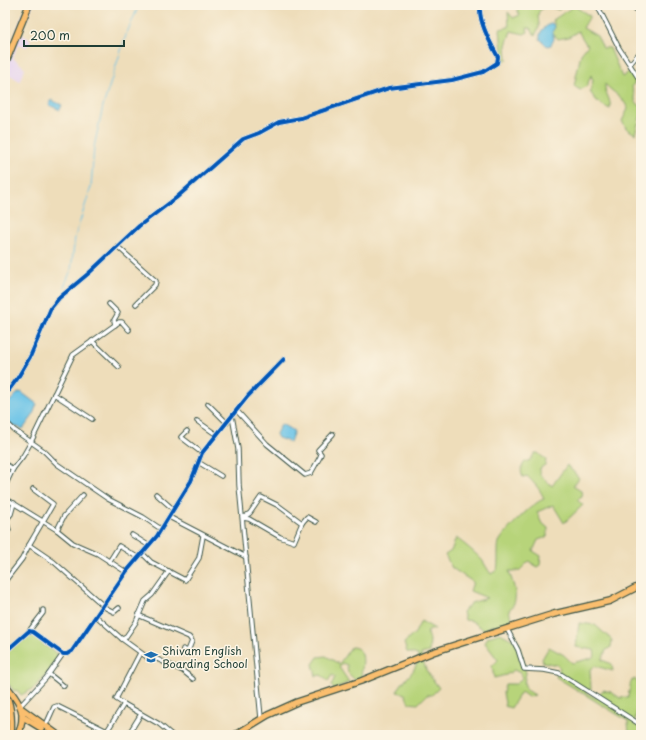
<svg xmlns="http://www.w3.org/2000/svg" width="646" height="740" font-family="'Playpen Sans',sans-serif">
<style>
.built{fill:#e5d3f1}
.green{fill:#b7d47a;stroke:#6b8857}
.water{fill:#69c3e7;stroke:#44808e}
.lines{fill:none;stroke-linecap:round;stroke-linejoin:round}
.stream{stroke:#69c3e7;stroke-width:1}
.minor-casing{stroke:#3e5548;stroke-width:5.5}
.primary-casing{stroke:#3e5548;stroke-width:8}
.minor{stroke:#fff;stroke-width:3.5}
.primary{stroke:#fabe6e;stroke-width:5.5}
.cycleway-casing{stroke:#fcf5e5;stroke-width:6}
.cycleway{stroke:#0057b8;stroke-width:4}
.labels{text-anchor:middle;stroke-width:3;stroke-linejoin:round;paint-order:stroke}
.poi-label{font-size:11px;fill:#1f3d34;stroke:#fcf5e5;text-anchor:start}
</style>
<rect width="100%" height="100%" fill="#fcf5e5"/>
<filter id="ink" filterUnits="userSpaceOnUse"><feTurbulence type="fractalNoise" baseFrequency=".025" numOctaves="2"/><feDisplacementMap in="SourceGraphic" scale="8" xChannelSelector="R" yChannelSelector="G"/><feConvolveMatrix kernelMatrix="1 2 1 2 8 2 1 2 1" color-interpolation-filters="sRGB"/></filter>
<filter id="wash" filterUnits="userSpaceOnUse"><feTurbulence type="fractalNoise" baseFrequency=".012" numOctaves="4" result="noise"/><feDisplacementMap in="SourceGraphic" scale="16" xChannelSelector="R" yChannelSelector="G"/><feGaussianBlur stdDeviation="0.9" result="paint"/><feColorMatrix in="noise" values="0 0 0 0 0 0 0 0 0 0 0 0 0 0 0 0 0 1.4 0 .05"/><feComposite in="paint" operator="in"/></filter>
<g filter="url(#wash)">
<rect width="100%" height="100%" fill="#eeddba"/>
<polygon class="built" points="26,5 33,5 21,34 31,40 27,47 18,44 13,58 25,68 20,81 5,72 5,60"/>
<g class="green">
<path d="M 521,5 L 561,5 L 559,10 L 547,6 L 539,11 C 536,22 543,24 535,35 L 530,28 L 527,28 L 528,32 L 524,34 L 511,31 L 506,45 L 507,60 L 503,62 L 500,29 L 509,27 L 508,12 L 513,18 L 520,15 L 517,10 Z"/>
<path d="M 574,6 L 590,16 L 583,28 L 597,36 L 603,48 L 610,48 L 622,77 L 630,71 L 636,81 L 632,86 L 636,103 L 641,106 L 641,114 L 635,134 L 626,128 L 622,121 L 628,109 C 622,95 615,95 605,84 C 604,94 612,99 610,109 C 601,105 594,100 590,91 L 593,81 L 591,75 L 587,86 L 580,90 L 574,86 L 581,54 L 588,45 L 586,44 L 578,31 L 569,37 L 558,39 L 552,32 L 555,27 L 553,20 Z"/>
<path d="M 535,453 L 538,453 L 546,460 L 545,465 L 540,468 L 540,475 L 552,486 L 567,465 L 579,478 L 573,486 L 581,491 L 582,497 L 577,500 L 583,505 L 564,523 L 553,505 L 537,512 L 541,522 L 548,528 L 547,537 L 538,540 L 533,551 L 541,556 L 540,565 L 537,567 L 529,561 L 519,571 L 509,571 C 513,585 521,599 509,610 L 512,622 L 505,623 L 502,628 L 497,628 L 493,625 L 484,630 L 472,621 L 465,620 L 463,612 L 471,603 L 487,598 L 470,591 L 473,582 L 452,568 L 445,555 L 451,551 L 456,538 C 460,540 479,556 482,560 C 485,564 487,569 491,574 L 497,570 C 499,563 497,548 499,542 C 504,532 533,502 544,499 C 541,490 534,483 527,476 L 523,477 C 520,472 521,467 525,462 L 530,460 Z"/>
<path d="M 421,621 L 435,629 L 428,631 L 427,635 L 430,640 L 429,652 L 421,654 L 426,670 L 439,688 L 432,695 L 427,695 L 418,704 L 409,703 L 405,694 L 397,692 C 403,677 417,675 418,655 L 407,652 L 404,643 L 415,633 Z"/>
<polygon points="579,623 595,625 612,640 611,647 606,650 602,660 612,664 613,671 595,666 590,669 591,689 585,692 596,698 603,690 611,692 620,698 628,697 631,681 635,679 641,688 641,710 640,709 637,711 634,724 641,729 639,735 629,735 628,721 556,677 560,668 557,665 543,662 542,659 549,647 564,655 572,663 592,658 595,655 594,650 576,647"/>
<polygon points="29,633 59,655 46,676 33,689 21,695 17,690 14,691 5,679 5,654"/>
<polygon points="500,633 519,643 526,673 524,683 527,690 535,695 528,697 521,692 511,708 504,706 505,703 503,693 505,684 516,684 522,678 520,673 514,670 506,675 494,678 492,666 498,660 485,643 488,637"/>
<path d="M 351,647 C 369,648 361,668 361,680 L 356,681 L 348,673 L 347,665 L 342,663 L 339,667 L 349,682 L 334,689 L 331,686 L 335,677 L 332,675 L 328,681 L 321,675 L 316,676 L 313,664 L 318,657 L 326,656 L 339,664 Z"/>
</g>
<g class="water">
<path d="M 552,23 L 555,27 L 552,32 L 554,39 L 551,45 L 547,46 L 540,39 C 539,30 545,27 552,23 Z"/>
<polygon points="51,100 62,105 60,110 49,105"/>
<polygon points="21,392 37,404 32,417 23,429 12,425 5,419 5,406 18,393"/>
<polygon points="281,424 294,431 290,442 278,438 276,434"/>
</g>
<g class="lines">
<polyline class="stream" points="64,287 71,270 75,237 91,187 94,147 103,106 126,35 139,5"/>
</g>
</g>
<g filter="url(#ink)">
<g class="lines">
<g class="minor-casing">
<g id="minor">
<polyline points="597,5 619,48 641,82"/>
<polyline points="629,5 641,12"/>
<polyline points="630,64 641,51"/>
<polyline points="117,246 156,281 155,285 136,304"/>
<polyline points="109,304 118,313 114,320 115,325"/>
<polyline points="92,341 119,367"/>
<polyline points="54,394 92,419"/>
<path d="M 5,395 L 17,379 L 30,357 L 51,308 L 59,298 L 89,273 L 139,226 L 176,198 L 243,139 L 259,133 L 279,122 L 301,118 L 389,88 L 452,80 L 483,72 L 497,63 L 498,57 C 492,46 476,18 481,5"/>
<polyline points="208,404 227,423"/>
<polyline points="237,411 267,444 305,475 311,473 320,457 321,454 318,450 333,434"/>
<polyline points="232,416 238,449 239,485 261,718"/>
<polyline points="5,421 14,430 44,451 57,464 108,499 143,517 161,529"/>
<polyline points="197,421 217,435"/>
<polyline points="187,431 181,437 202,453"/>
<polyline points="198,462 221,476"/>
<polyline points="5,464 13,469"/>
<polyline points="5,486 13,469 23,456 31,442 73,355 119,322 122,322 129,330"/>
<polyline points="156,494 173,509"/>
<polyline points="5,498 57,530 73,543 98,554 126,572"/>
<polyline points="169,517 246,557"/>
<polyline points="243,518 250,513 261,497 279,506 302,523 307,517 316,522"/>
<polyline points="243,518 249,519 280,537 294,542 302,523"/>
<polyline points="9,530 6,520 11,514 14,503"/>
<polyline points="57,530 64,516 83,495"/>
<polyline points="132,535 148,545"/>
<polyline points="29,545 53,504 33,489"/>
<polyline points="142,553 151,562 185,580 199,558 203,536"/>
<polyline points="109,562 119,546 137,557"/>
<polyline points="5,581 22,559 29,545 54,562 106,608 114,612 119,608"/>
<polyline points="138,615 189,637 192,641 188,651 183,649"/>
<polyline points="96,616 122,639 125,638 136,622 145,601 152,595 169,571"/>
<polyline points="507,629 518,650 524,669 544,670 559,673 641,725"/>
<polyline points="29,631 43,613 43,610"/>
<polyline points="122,639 151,660 157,659 183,671 193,679"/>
<polyline points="5,652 29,631 33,632 63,654 67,654 72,651 126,572 157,536 191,481 202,453 248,396 284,359"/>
<polyline points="49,674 64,686"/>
<polyline points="124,704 116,699 140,653"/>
<polyline points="21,705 46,678 63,654"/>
<polyline points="45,727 54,707 57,706 107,731 124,704 159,724 172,735"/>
<polyline points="128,735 141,714"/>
</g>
</g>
<g class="primary-casing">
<g id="primary">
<polyline points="5,64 29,5"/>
<path d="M 5,684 C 19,703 28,710 18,735"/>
<path d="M 5,693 C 12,706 12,721 11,735"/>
<polyline points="22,709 58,735"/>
<polyline points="23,717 41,728"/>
<polyline points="235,735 268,715 297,702 361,681 433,652 496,632 554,614 610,601 641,585"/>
</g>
</g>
<use href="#minor" class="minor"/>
<use href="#primary" class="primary"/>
<g class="cycleway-casing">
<g id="cycleway">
<path d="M 5,395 L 17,379 L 30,357 L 51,308 L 59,298 L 89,273 L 139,226 L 176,198 L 243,139 L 259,133 L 279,122 L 301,118 L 389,88 L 452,80 L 483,72 L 497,63 L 498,57 C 492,46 476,18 481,5"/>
<polyline points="5,652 29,631 33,632 63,654 67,654 72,651 126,572 157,536 191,481 202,453 248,396 284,359"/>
</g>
</g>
<use href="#cycleway" class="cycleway"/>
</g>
</g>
<defs>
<g id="school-bare" transform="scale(1.08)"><path d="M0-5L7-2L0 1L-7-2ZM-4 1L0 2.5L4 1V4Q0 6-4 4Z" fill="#1f6fb2" stroke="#fcf5e5" stroke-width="2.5" paint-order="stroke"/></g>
</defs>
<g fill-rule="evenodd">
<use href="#school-bare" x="151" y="657"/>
</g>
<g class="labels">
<g class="poi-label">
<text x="162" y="655">Shivam English<tspan x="162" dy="13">Boarding School</tspan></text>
</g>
</g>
<rect width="646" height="740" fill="none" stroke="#fcf5e5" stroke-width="20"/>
<path d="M24 40v6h100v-6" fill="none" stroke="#1f3d34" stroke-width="2"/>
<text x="30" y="40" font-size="12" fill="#1f3d34" stroke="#fcf5e5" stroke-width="3" paint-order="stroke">200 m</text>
</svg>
